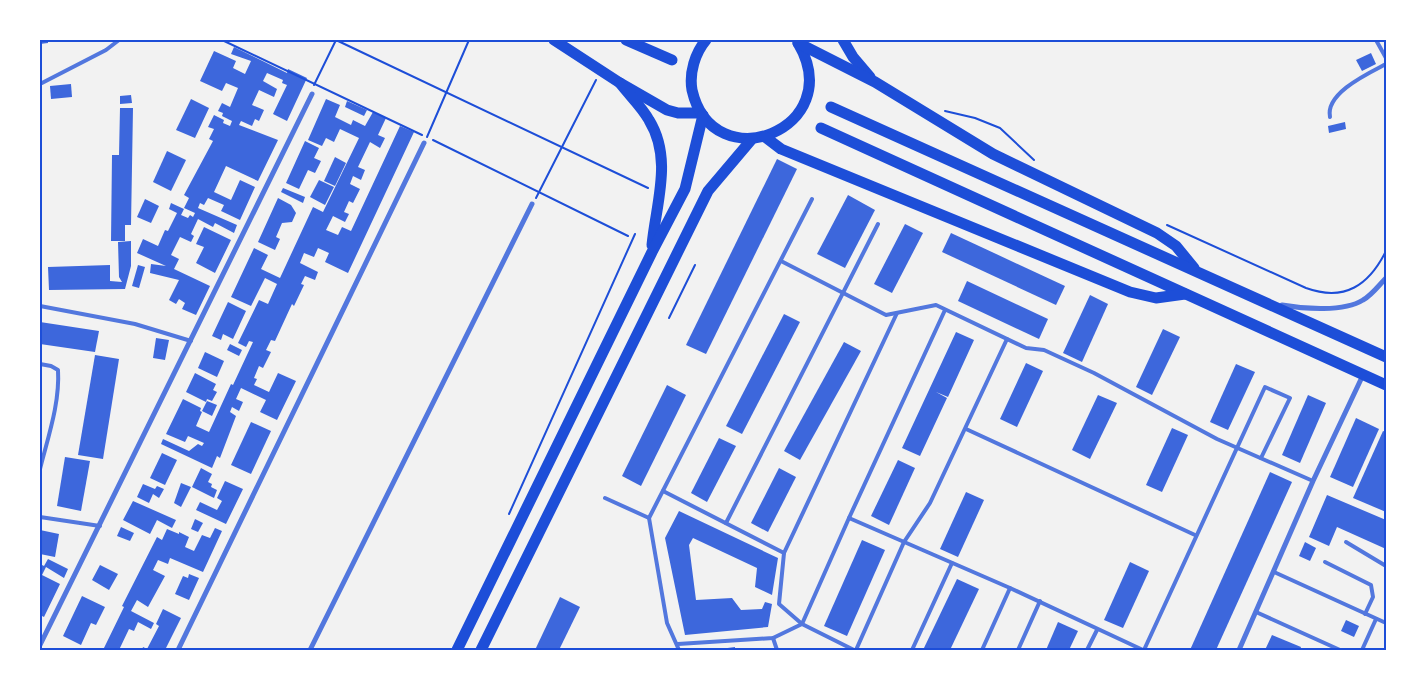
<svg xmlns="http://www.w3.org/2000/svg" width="1426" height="690" font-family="Mulish,sans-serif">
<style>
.building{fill:#3d67dc}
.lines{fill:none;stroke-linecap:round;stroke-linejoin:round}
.path{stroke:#1d4ed8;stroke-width:2}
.service{stroke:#5277de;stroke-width:4}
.minor{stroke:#5277de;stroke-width:5}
.primary{stroke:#1d4ed8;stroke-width:11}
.neatline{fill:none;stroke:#1d4ed8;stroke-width:2}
</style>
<rect width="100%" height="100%" fill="#f2f2f2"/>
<g class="building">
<polygon points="40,40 48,40 48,43 40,44"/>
<polygon points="234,47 287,73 288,69 307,78 287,121 273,114 287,85 282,83 283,80 267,73 263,81 277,89 274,97 259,90 252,105 264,110 259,121 255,119 252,126 241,121 239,125 278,140 258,181 226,166 214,192 231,200 240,180 255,187 240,220 221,211 224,205 208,198 204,205 200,203 198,208 237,225 234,233 215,223 213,227 198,219 191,234 194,236 191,242 180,237 171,255 179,259 174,269 210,286 196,315 182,309 185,303 179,299 176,304 169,300 179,280 150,273 151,264 166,266 137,253 143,239 158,246 165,230 168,231 177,213 169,209 171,203 184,209 181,215 188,218 190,215 193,217 195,213 184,208 189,198 184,195 213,141 209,139 214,129 208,127 214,115 224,120 223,123 230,126 232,121 222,116 223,113 218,111 222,103 230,107 238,88 226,83 222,91 200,81 214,51 236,61 233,68 245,74 251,61 231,54"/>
<polygon points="1371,53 1376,64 1362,71 1356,60"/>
<polygon points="71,84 72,97 51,99 50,86"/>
<polygon points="131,95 132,103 120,104 120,96"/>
<polygon points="191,99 209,108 195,138 176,130"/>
<polygon points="326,99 340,105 335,117 351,125 353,120 365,126 373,112 386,118 378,135 385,138 380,148 370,142 358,167 365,170 361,180 353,176 350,184 360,189 353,203 349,201 344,212 349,214 345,222 333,216 326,230 338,235 342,227 351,231 400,126 414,132 348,273 325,262 329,253 318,248 314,257 304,253 300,263 318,272 315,280 305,276 301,284 304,285 294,306 292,304 275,341 271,340 266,350 271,352 263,368 259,366 254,378 257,379 254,385 269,392 278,373 296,381 277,420 260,412 266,400 241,388 236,399 243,402 239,411 232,407 230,412 236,416 220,458 217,456 212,468 161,444 163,439 189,451 198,444 202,446 204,443 188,436 185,442 166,434 183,399 201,408 200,411 202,412 196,426 209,432 231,384 233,385 253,342 249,341 246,347 238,343 259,300 268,304 277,284 265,278 251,306 231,297 254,248 268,255 261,269 280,278 313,207 323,212 359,138 340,129 334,142 326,138 322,146 308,140"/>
<polygon points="347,101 367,110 364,116 345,107"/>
<polygon points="120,108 133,108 131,225 125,225 125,241 111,241 112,155 119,155"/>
<polygon points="1345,122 1346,129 1329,133 1328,126"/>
<polygon points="305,141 319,148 314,158 321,161 315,173 308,170 299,189 286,183"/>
<polygon points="167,151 186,160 171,191 153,182"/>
<polygon points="335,157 346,163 335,186 324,181"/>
<polygon points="777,159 797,169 706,354 686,345"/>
<polygon points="319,180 334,187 325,205 310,197"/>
<polygon points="283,188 305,197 303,203 281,192"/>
<polygon points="848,195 875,210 845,268 817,254"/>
<polygon points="278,198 291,205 296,213 292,222 282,223 276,237 280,239 275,250 258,242"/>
<polygon points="145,199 159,206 151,223 137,217"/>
<polygon points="905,224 923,233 892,293 874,284"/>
<polygon points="204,227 231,240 215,273 196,263 204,247 196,244"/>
<polygon points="951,233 1065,286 1056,305 942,252"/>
<polygon points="131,241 131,266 125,289 49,290 48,267 110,265 110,281 122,282 119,277 118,242"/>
<polygon points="138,265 145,267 139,288 132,286"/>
<polygon points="967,281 1048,319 1039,339 958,301"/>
<polygon points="1090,295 1108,304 1082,362 1063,353"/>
<polygon points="228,302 246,311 233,339 223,334 221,340 212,336"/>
<polygon points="784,314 800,322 742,434 726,426"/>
<polygon points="40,322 99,331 95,352 40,344"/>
<polygon points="1163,329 1180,337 1152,395 1136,387"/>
<polygon points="956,332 974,340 948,397 936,392 947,398 920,456 902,448"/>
<polygon points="156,338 169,340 165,360 153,358"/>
<polygon points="844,342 861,351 800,460 784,451"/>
<polygon points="230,344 242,350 239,356 227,350"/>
<polygon points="205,352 224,361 217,377 198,368"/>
<polygon points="95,355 119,359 103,459 78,455"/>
<polygon points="1026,363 1043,371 1017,427 1000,419"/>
<polygon points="1236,364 1255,372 1228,430 1210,422"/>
<polygon points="195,373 216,384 213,390 217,392 212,401 207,399 206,402 186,392"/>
<polygon points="667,385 686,395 641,486 622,476"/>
<polygon points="1098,395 1117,403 1090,459 1072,450"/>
<polygon points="1308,395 1326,403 1300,463 1282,455"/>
<polygon points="207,401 217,405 212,416 202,411"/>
<polygon points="1356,418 1379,429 1353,487 1330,477"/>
<polygon points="251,422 271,431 251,474 231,465"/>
<polygon points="1172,428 1188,435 1162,492 1146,485"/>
<polygon points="1383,431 1386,432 1386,512 1353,498"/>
<polygon points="719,438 736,446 707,502 691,493"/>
<polygon points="162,453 177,460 165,485 150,478"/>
<polygon points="65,457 90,461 81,511 57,506"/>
<polygon points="898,460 915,468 889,525 871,516"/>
<polygon points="201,468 212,474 208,482 212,484 211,487 217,490 214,498 192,487"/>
<polygon points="779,468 796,477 768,532 751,523"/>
<polygon points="1270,472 1292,482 1216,650 1190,650"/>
<polygon points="225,481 243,489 226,524 196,510 200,502 217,510 222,501 217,498"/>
<polygon points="181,483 191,487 181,507 174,503"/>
<polygon points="143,484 155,489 157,486 164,489 159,498 153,494 149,503 137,497"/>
<polygon points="966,492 984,500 958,557 940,549"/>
<polygon points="1327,495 1386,520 1386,549 1337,527 1329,546 1309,537"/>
<polygon points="133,501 176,520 172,528 157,520 150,534 123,520"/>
<polygon points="679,511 778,558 772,595 755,587 757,568 693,538 689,545 696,600 732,598 741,610 762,609 765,602 772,604 768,627 685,635 665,538"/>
<polygon points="195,519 203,523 198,532 191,529"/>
<polygon points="121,527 134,533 130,541 117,536"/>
<polygon points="215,528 222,531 203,572 170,558 168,564 158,560 153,570 165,576 148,607 137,600 131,611 154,623 151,629 138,622 134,631 129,629 119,650 103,650 124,607 122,606 157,537 162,540 167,529 179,534 179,532 189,537 185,547 194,551 202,535 210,538"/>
<polygon points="40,530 59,534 55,557 40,554"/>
<polygon points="862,540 885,550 847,636 824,626"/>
<polygon points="1305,542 1316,548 1310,561 1299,556"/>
<polygon points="48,559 68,569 64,578 46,567 42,575 60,584 44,617 40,615 40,564 44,566"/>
<polygon points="1130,562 1149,571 1123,628 1104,620"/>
<polygon points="100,565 118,574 109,590 92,580"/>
<polygon points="189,574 199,578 189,600 175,594 183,576 188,578"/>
<polygon points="957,579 979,589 950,650 923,650"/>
<polygon points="82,596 105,607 96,625 91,623 81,645 63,636"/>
<polygon points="560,597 580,607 559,650 535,650"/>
<polygon points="163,609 181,618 165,650 142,650 143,647 147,649 159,626 156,624"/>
<polygon points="1346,620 1359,626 1354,637 1341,631"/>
<polygon points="1058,622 1078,631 1069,650 1046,650"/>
<polygon points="1272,635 1301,647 1300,650 1265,650"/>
<polygon points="735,647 735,650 721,650 720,649"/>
</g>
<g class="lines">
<g class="path">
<polyline points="222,40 422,135"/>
<polyline points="336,40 648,188"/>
<polyline points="314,85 336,40"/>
<polyline points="945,111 975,118 1000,128 1034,160"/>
<polyline points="427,137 469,40"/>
<polyline points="433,140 628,236"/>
<polyline points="536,198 596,80"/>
<path d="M 1167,225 L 1306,288 C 1345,302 1369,285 1386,251"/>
<polyline points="669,318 695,265"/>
<polyline points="509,514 635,234"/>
</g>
<g class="service">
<polyline points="1376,40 1386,58"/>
<polyline points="40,84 106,50 119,40"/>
<path d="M 1330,117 C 1325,93 1369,73 1386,64"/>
<polyline points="781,261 886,315 936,305 1026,348 1044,350 1094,373 1217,439 1313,481"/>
<polyline points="40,306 135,324 191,341"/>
<path d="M 40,364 L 51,366 L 58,370 C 60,403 48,437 40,469"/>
<polyline points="966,429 1195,535"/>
<polyline points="663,491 784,553 779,604 802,624 849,518 1010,588 1143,650"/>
<polyline points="605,498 649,518 667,623 679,650"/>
<polyline points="40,517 100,526"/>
<polyline points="649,518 812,199"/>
<polyline points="849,518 945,310"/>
<polyline points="726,523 878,224"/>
<polyline points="1346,542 1386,566"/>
<polyline points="784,553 897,313"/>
<polyline points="1325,562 1371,585 1373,597 1365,614"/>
<polyline points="1274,572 1386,623"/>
<polyline points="1256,612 1340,650"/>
<polyline points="773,638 777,650"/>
<polyline points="678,644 773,638 802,624 854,650"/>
<polyline points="856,650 904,542 930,503 1007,339"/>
<polyline points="912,650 952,563"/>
<polyline points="982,650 1010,588"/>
<polyline points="1018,650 1040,601"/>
<polyline points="1087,650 1097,630"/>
<polyline points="1144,650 1265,387 1290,398 1261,458"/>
<polyline points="1362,650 1376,619"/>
</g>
<g class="minor">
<path d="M 1282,305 C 1304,309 1344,312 1363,300 C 1372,295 1379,285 1386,278"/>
<polyline points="40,645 312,94"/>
<polyline points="178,650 424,143"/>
<polyline points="310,650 532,204"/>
<polyline points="1239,650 1313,481 1363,375"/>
</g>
<g class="primary">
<polyline points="554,40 620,83 667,110 678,113 701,113"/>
<polyline points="626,40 672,60"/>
<path d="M 706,40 C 695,53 689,73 692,90 C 713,182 849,129 798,43"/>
<polyline points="843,40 853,57 870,77"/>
<polyline points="798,43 875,82 993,154 1157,233 1176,246 1194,268"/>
<path d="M 620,83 C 629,95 642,107 649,120 C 673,159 656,203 652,245"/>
<polyline points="831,107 1386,357"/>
<polyline points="821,128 1386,385"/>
<polyline points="765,137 781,149 1130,292 1156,298 1185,294"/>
<polyline points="457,650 652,252 685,189 703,115"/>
<polyline points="481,650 708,191 752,139"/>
</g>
</g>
<rect width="1426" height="690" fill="none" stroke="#ffffff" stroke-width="82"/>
<rect x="41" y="41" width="1344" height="608" class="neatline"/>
</svg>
